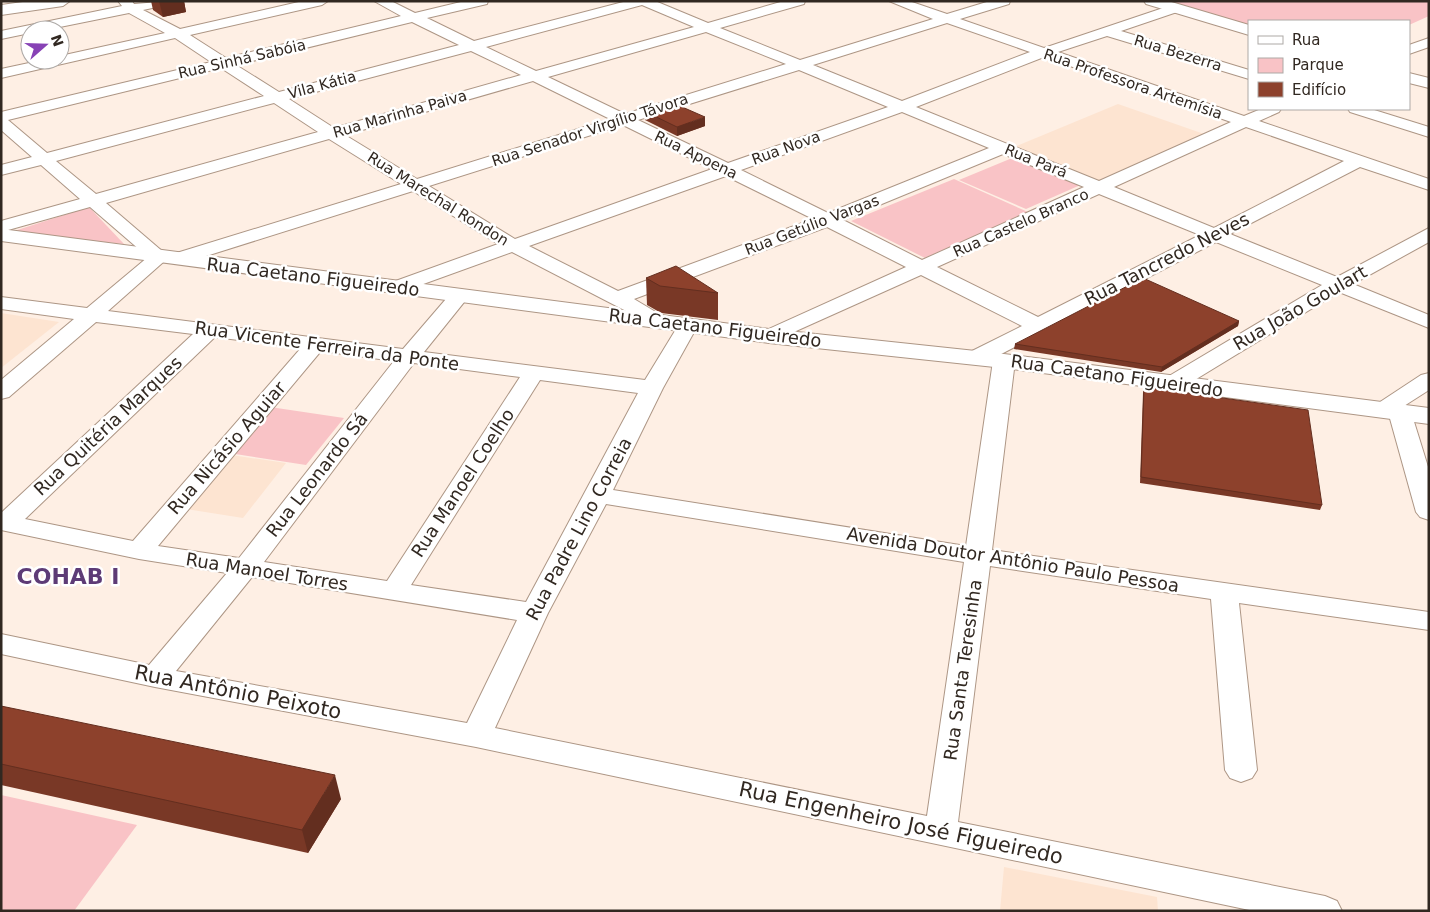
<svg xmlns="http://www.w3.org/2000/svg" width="1430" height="912" font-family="'DejaVu Sans',sans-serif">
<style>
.built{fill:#fde4d1}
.green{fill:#f9c3c6}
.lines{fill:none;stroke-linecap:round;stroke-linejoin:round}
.street-casing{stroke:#ad9685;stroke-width:2}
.secondary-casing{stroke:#ad9685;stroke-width:2}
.primary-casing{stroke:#ad9685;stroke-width:2}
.street{fill:#fff;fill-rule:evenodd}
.secondary{fill:#fff;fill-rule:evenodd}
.primary{fill:#fff;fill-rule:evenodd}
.wall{fill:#793826}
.shaded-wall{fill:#632e1f}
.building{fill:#8d412c;stroke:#632e1f}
.labels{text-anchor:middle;stroke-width:5;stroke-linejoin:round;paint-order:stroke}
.far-street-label{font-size:15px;fill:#312821;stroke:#fff}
.street-label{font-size:18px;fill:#312821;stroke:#fff}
.near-street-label{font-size:21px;fill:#312821;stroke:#fff}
.district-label{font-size:22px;font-weight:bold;fill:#5d3b76;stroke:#fff}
</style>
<rect width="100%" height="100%" fill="#feefe4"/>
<g class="built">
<polygon points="1118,104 1207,135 1104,183 1014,147"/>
<polygon points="1,313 59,322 1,368"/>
<polygon points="231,455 286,463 243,518 186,509"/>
<polygon points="1004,867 1157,897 1158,911 1000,911"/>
</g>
<g class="green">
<polygon points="1163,1 1429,1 1429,16 1409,25 1409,21 1249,21 1249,26"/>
<polygon points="1017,156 1085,183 1026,209 959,180"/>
<polygon points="954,179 1028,212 925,258 851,221"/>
<polygon points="89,207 124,244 11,232"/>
<polygon points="270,407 344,418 306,465 229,453"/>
<polygon points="1,795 137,825 74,911 1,911"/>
</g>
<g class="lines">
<g class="street-casing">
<g id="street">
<path d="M 118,1 L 132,1 L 134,4 L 172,1 L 171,4 L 143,10 L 180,29 L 303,1 L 328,1 L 322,5 L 190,35 L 226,58 L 401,16 L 374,1 L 391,1 L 415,13 L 465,1 L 488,1 L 487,4 L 427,18 L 474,41 L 627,1 L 655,1 L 708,23 L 784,1 L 805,1 L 804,4 L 720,28 L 800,60 L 933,19 L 889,1 L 909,1 L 947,14 L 990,1 L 1010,1 L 1009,4 L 960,19 L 1044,48 L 1175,4 L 1182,8 L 1180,11 L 1121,31 L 1249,70 L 1249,79 L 1107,36 L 1058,52 L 1244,116 L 1261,109 L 1281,109 L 1279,112 L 1259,121 L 1429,179 L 1429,190 L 1360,167 L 1230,234 L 1337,277 L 1429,228 L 1429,242 L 1353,284 L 1429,315 L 1429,328 L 1339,292 L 1180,389 L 1172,391 L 1164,389 L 1161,384 L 1164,379 L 1322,285 L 1216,242 L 984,363 L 976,364 L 968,363 L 965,358 L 968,353 L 1022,326 L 921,275 L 776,340 L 769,342 L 762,340 L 759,336 L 762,332 L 906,267 L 827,227 L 634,299 L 664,317 L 667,321 L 664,325 L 657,327 L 512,252 L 404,291 L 390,291 L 387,287 L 390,283 L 498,244 L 413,191 L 184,263 L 170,263 L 167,259 L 170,255 L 401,184 L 329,139 L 106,203 L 169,257 L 108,311 L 403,349 L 452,292 L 459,290 L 466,292 L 469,296 L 424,352 L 645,380 L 681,321 L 688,319 L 695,321 L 698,325 L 663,388 L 613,490 L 966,546 L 993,361 L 996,356 L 1004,355 L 1012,356 L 1015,361 L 992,550 L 1429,612 L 1429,630 L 1239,603 L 1257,770 L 1252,778 L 1241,782 L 1230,778 L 1225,770 L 1211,599 L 990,566 L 958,822 L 1325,896 L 1337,901 L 1342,911 L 1254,911 L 476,747 L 155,687 L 1,654 L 1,634 L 149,665 L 227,573 L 139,559 L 1,530 L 1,513 L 193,334 L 96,322 L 9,397 L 1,399 L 1,380 L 74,319 L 1,309 L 1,297 L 87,308 L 148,257 L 90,207 L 1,232 L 1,221 L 80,199 L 41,165 L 1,175 L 1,165 L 32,157 L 1,130 L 1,112 L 211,62 L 175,38 L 1,78 L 1,69 L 43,60 L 60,60 L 60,56 L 165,33 L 129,13 L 45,30 L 30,30 L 30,33 L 1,39 L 1,31 L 122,6 ZM 642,5 L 694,27 L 536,71 L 486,47 ZM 412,22 L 459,45 L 279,92 L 236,65 ZM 947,23 L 1030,52 L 902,101 L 813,65 ZM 706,32 L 786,64 L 625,114 L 548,77 ZM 471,51 L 521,75 L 334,128 L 289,99 ZM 1044,57 L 1231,122 L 1099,181 L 916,107 ZM 221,68 L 264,96 L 47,153 L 8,120 ZM 799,70 L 888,107 L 728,163 L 638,120 ZM 533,81 L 610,119 L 417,179 L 345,135 ZM 274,103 L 318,132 L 96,194 L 56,161 ZM 902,112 L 989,148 L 828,213 L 741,170 ZM 623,125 L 712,169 L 515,239 L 429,186 ZM 1246,127 L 1344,161 L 1214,228 L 1114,187 ZM 1003,154 L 1084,187 L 922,260 L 843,220 ZM 726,176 L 813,219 L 618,291 L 529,246 ZM 1099,194 L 1200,235 L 1038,317 L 937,267 ZM 215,337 L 301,348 L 133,541 L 25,519 ZM 321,351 L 394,361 L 239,558 L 158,546 ZM 414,363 L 520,377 L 387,581 L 264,562 ZM 540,380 L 638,393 L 526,602 L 411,585 ZM 606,504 L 964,562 L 927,816 L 495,728 L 548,613 ZM 252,577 L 517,620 L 467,723 L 176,671 Z"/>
<polygon points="1429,38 1429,47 1409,54 1409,45"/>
<polygon points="1348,109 1371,109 1429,127 1429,137 1350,112"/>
<polygon points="1429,373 1429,390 1404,406 1411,412 1429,470 1429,520 1420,517 1416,512 1389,415 1377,414 1374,409 1377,404 1421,375"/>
</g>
</g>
<g class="secondary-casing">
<g id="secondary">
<polygon points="1144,1 1168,1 1249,25 1249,35 1146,4"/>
<polygon points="1409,73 1429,78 1429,88 1409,83"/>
<polygon points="1,229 769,329 1004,354 1429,408 1429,424 1004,368 769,343 1,241"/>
</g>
</g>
<g class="primary-casing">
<polygon id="primary" points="30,1 70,1 63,6 1,15 1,5"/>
</g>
<use href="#street" class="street"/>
<use href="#secondary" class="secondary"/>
<use href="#primary" class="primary"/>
</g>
<g class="wall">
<polygon points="151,1 184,1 186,12 163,17 153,10"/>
<polygon points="644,111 705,126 677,136 645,120"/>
<polygon points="646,278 718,293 718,320 661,313 647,305"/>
<polygon points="1239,321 1238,326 1161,372 1014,349 1015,344"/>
<polygon points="1144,387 1322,505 1320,510 1140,483 1143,393"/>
<polygon points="1,706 341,799 308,853 1,785"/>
</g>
<g class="shaded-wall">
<polygon points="159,1 184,1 186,12 163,17"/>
<polygon points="705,117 705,126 677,136 677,127"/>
<polygon points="1239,321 1238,326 1161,372 1162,367"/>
<polygon points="335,775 341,799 308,853 302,830"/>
</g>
<g class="building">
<polygon points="673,103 705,117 677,127 644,111"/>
<polygon points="676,266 718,293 660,286 646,278"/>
<polygon points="1143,278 1239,321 1162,367 1015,344"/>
<polygon points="1144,387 1308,410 1322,505 1141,477"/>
<polygon points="1,706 335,775 302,830 1,764"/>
</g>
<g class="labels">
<g class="far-street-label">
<text transform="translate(1178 53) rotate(17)" y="5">Rua Bezerra</text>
<text transform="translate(242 59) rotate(-13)" y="5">Rua Sinhá Sabóia</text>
<text transform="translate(1133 84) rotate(19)" y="5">Rua Professora Artemísia</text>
<text transform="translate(322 85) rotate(-15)" y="5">Vila Kátia</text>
<text transform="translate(400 114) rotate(-16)" y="5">Rua Marinha Paiva</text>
<text transform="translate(590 130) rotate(-18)" y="5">Rua Senador Virgílio Távora</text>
<text transform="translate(786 148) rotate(-20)" y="5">Rua Nova</text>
<text transform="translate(696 155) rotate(26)" y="5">Rua Apoena</text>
<text transform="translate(1036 161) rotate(22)" y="5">Rua Pará</text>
<text transform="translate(438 199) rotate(32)" y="5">Rua Marechal Rondon</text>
<text transform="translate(1021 223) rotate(-24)" y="5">Rua Castelo Branco</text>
<text transform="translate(812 225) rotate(-21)" y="5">Rua Getúlio Vargas</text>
</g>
<g class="street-label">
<text transform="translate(1167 259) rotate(-27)" y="6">Rua Tancredo Neves</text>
<text transform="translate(313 277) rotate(7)" y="6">Rua Caetano Figueiredo</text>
<text transform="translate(1300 308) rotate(-30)" y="6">Rua João Goulart</text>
<text transform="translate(715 328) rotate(7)" y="6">Rua Caetano Figueiredo</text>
<text transform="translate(327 346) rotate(8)" y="6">Rua Vicente Ferreira da Ponte</text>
<text transform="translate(1117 376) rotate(8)" y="6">Rua Caetano Figueiredo</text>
<text transform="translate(108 426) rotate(-43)" y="6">Rua Quitéria Marques</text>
<text transform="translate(227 448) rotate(-49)" y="6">Rua Nicásio Aguiar</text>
<text transform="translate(317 475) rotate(-52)" y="6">Rua Leonardo Sá</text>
<text transform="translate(463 483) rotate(-57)" y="6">Rua Manoel Coelho</text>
<text transform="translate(579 529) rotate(-62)" y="6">Rua Padre Lino Correia</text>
<text transform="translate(1013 560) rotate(9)" y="6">Avenida Doutor Antônio Paulo Pessoa</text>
<text transform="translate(267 572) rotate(9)" y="6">Rua Manoel Torres</text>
<text transform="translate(963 670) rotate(-82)" y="6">Rua Santa Teresinha</text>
</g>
<g class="near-street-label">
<text transform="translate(238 692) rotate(11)" y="7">Rua Antônio Peixoto</text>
<text transform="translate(901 823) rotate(12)" y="7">Rua Engenheiro José Figueiredo</text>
</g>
<g class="district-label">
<text x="68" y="584">COHAB I</text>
</g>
</g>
<rect width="1430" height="912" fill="none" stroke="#312821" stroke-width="5"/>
<rect x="1248" y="20" width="162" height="90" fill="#ffffff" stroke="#ada9a6"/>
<rect x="1258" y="36" width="25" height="8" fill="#ffffff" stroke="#ada9a6"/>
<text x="1292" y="45" font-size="15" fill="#312821">Rua</text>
<rect x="1258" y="58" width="25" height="15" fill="#f9c3c6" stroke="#ada9a6"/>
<text x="1292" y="70" font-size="15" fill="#312821">Parque</text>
<rect x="1258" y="82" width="25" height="15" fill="#8d412c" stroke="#ada9a6"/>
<text x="1292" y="95" font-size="15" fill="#312821">Edifício</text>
<g transform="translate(45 45) rotate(70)"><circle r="24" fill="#ffffff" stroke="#ada9a6"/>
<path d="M0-4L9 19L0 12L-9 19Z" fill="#8742b5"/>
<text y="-8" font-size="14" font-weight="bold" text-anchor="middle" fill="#312821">N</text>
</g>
</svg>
